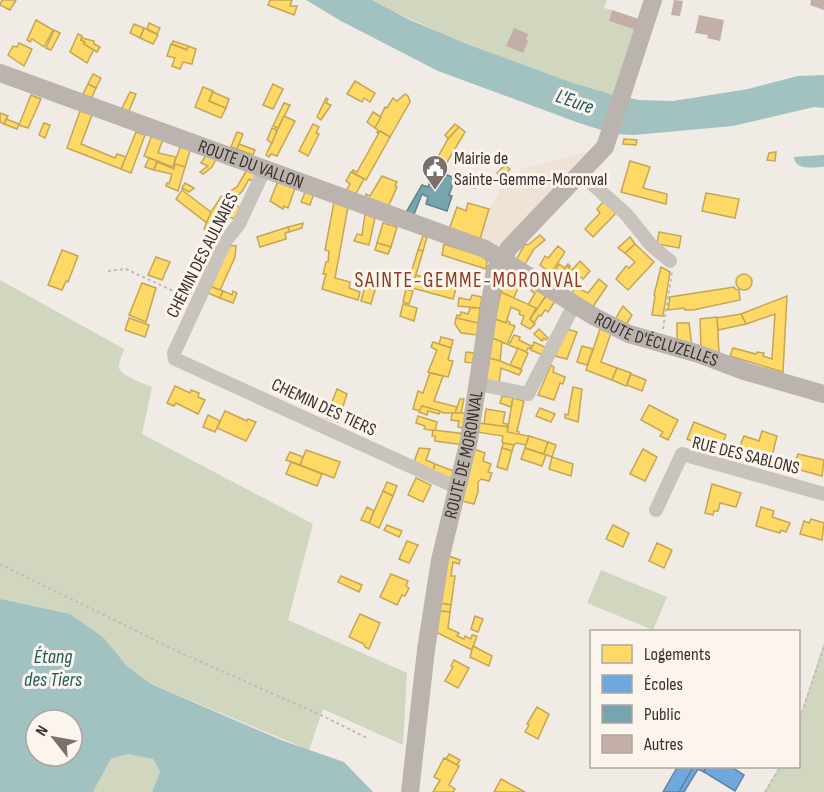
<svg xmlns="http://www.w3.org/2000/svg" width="824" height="792" font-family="'Sofia Sans Condensed',sans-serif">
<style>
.green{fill:#d1d6bf}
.plaza{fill:#eee3d5}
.water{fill:#a1c2c1;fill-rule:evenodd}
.homes{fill:#ffd966;stroke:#c4a654;stroke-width:1.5}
.schools{fill:#6fa8dc;stroke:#5f84a7;stroke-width:1.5}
.public{fill:#76a5af;stroke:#648287;stroke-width:1.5}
.building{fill:#c3afa7}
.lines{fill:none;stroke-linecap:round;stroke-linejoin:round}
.path{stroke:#c2bbb6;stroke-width:2;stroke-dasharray:3 3;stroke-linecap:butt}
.street{stroke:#c9c3be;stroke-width:14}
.secondary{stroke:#bab3ae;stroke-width:18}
.labels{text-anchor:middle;stroke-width:6;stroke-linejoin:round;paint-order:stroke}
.poi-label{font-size:18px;fill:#3b302b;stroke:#fbf5ee;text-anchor:start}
.street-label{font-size:18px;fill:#3b302b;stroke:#fbf5ee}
.water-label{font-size:20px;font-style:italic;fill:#1f5a5e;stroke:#fbf5ee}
.quarter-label{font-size:21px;letter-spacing:1.5px;fill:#8c3b22;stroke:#fbf5ee}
</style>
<rect width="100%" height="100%" fill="#f0ebe5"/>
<g class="green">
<path d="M 372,0 L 607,0 L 604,8 L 612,10 L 609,21 L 636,30 L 614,95 C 587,90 561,78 535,69 C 479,49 425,28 372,0 Z"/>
<path d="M 0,280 L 124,349 C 123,354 118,363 119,368 C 121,376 145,384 152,387 L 142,434 L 313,524 L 288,620 L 407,673 L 403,745 L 323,709 L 309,750 L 151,684 L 127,666 L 104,638 L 0,600 Z"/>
<polygon points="601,570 667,597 653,630 587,603"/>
<polygon points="824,642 824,792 764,792 779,767 798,766 799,720"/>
<polygon points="128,754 152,758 160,772 152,792 93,792 111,759"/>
</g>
<polygon class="plaza" points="586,152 587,154 505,246 494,247 480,239 489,209 502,187 522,169"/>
<g class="water">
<polygon points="306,0 372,0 410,20 470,45 573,83 610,94 639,100 673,101 748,89 798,76 824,75 824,108 814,107 733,126 634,135 614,134 579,123 438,71 341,21"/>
<path d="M 824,155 L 824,167 C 813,167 795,171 794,157 Z"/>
<path d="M 0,599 L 70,614 L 104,638 L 127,666 L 151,684 L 281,740 L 344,762 L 373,792 L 152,792 L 160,772 L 153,759 L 128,754 L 111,759 L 93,792 L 0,792 ZM 36,720 L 72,720 L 72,756 L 36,756 Z"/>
</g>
<g class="homes">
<polygon points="2,0 16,0 10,10 0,5"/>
<polygon points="270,0 292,0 290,6 297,6 294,15 268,5"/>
<polygon points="36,20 53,30 44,47 32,39 30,42 27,40"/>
<polygon points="149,23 160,28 157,34 147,29"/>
<polygon points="134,24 144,28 140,38 130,33"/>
<polygon points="144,28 158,35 153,44 140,38"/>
<polygon points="54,30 60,33 51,50 46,48"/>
<polygon points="78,34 82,36 81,40 85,42 84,44 94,49 87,63 70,52"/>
<polygon points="82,38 94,41 94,44 100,47 97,52 84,44 85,42 81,40"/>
<polygon points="173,41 188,46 187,50 172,44"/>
<polygon points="19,43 32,49 24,66 8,55 13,46 17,47"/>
<polygon points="171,44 187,50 188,46 196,49 192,64 183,62 180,69 172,66 175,58 167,56"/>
<polygon points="93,74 101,78 96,88 88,84"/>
<polygon points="355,81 375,93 370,102 364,98 362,102 347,94"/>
<polygon points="88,84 96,88 91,99 82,96"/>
<polygon points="273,84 283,89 273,109 263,105"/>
<polygon points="203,87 213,91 209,101 226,108 221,118 195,107"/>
<polygon points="130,92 136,94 128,113 121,110"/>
<polygon points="213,92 229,99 226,108 209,101"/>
<polygon points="405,94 408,96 410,102 390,137 380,131 378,133 377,132 378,130 375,128 385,107 387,108 393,98 397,101"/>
<polygon points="31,95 41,99 28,128 19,125"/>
<polygon points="326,98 328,99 326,103 331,105 321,120 317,117"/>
<polygon points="284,103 290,105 278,128 273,126"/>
<polygon points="80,111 92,115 81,144 115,158 117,154 126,157 121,169 67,148"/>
<polygon points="373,112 381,117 375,128 367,122"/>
<polygon points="0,113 8,116 4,124 0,122"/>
<polygon points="284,116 295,121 277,156 271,154 269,157 266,155"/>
<polygon points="6,119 19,124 17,129 4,124"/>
<polygon points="44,123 50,125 45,138 39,135"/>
<polygon points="313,124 319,127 316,133 319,134 308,156 299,151"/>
<polygon points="455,124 459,127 448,139 445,135"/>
<polygon points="459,127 465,132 443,169 434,164 448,139"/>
<polygon points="272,128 277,130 272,143 267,140"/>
<polygon points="380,131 390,137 366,180 352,172 353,170 357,172"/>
<polygon points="136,132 145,135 131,173 121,169"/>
<polygon points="237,132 243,134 237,149 231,147"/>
<polygon points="152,135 163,139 158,153 176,157 173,167 144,156"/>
<polygon points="624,139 637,140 636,145 623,144"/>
<polygon points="239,144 255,150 253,155 237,149"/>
<polygon points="181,145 191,148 185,167 174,164"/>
<polygon points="776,152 775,161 767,160 769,153"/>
<polygon points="206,155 216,159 212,167 203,174 200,172 208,166 201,163"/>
<polygon points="149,158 157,161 154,170 145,167"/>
<polygon points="630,161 650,167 643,188 667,194 666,204 621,192"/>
<polygon points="157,162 174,169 175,164 185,167 178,191 166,186 167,183 169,184 172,174 154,170"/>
<polygon points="505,165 510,169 502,178 497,173"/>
<polygon points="248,168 258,172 254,182 249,179 243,190 234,200 235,201 234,204 221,197 237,187"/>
<polygon points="351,172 364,179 355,195 346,191 350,184 346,181"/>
<polygon points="382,176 397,182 395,186 397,187 388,207 365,199 366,194 370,196"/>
<polygon points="469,177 478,180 475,188 466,185"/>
<polygon points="278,181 295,188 288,208 284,206 283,209 270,201"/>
<polygon points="185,183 194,188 189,192 182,188"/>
<polygon points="182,190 212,213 207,223 176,199"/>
<polygon points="306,190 314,193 310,205 301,202"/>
<polygon points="706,193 739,199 735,218 702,211"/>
<polygon points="221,197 243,209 236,220 228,216 230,211 226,209 214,234 204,229 211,212"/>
<polygon points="334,202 348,207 335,278 350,282 349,288 360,292 358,300 322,289 326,274 323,274 326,262 328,262 329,251 325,250"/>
<polygon points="603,202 616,213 593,237 585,229 600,213 597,209"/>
<polygon points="468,203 489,209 480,239 449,230 457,207 466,211"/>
<polygon points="365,214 375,218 369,245 354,241 357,234 362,235"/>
<polygon points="303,223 302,228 289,232 288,227"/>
<polygon points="383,223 397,227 391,247 377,243"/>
<polygon points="288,227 289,232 285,233 286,239 260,247 257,237"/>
<polygon points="659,232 681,236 679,248 657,244"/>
<polygon points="540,235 545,240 534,249 524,266 516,260 525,244 528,245"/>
<polygon points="423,236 427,237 423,251 418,250"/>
<polygon points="630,237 635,244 625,253 618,248"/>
<polygon points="377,243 391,247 388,254 375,250"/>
<polygon points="444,244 484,257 487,261 486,269 442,255"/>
<polygon points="635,244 654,262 628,290 616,279 626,266 629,268 635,262 625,253"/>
<polygon points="227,245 236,246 235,257 220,290 209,286"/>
<polygon points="558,246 565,252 551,273 540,265 545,256 548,258"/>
<polygon points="62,250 78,256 68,282 66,281 62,290 48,285"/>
<polygon points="418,250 423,251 412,288 407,286"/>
<polygon points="156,257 170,262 162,280 148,275"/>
<polygon points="580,261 590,271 583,279 575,273 563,291 553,285 568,264 570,266 568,267 572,270"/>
<polygon points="559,264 565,268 558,278 553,274"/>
<polygon points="661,267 670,272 663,316 652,315 655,296 654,295"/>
<polygon points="510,274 522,281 513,299 501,292"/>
<circle cx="744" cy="282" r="8"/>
<polygon points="416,275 457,285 453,299 412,288"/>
<polygon points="368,276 378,279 375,290 365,287"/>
<polygon points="599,279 607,286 592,308 570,296 576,287 588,293"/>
<polygon points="142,283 156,288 146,322 129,315"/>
<polygon points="209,286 223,291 220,298 205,292"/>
<polygon points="365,287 375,290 371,304 361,301"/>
<polygon points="734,287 735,289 739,290 740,300 693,310 685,310 684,308 668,310 670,297"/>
<polygon points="533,288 546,296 537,309 528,305 535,293 531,291"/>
<polygon points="406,289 413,291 409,304 403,302"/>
<polygon points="223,291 232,295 233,291 237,293 233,303 220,298"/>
<polygon points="501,292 536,308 530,319 535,324 530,329 521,324 524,316 519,314 520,311 511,307 506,323 495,319"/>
<polygon points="472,295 482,297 480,308 458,306 459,298 470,300"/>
<polygon points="174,296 184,300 181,307 171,303"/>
<polygon points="546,296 555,301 548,312 545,310 541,316 539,315 534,323 530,319"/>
<polygon points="787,296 783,372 730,356 733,348 756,354 757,352 764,353 763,356 772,359 775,314 746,324 741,314"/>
<polygon points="403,304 417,308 414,321 400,316"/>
<polygon points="623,306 632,315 626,325 615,320"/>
<polygon points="470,308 480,308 478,323 456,318 457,315 460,316 461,312 468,314"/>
<polygon points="741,314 746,324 718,330 717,318"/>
<polygon points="717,317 719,353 701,348 700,319"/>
<polygon points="129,318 149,325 145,337 125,330"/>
<polygon points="456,318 478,323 477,335 461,333 455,324"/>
<polygon points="495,319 506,323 507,321 510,322 509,324 515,326 508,342 510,343 514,335 520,337 519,340 531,346 530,349 528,348 526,352 492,338"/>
<polygon points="677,323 689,323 692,346 681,343 677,338"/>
<polygon points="539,329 548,338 546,340 544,338 542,341 534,334"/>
<polygon points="567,329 577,332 567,359 555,356"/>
<polygon points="600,329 611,333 601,362 617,368 612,380 586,370"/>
<polygon points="441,337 453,340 451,348 439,344"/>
<polygon points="492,338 502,342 500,361 489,358"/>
<polygon points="433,342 451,348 448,360 453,361 448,377 428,372 437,350 431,347"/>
<polygon points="534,342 549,349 545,356 531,350"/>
<polygon points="582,346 593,349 587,365 577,362"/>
<polygon points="518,348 528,353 521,369 510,365"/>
<polygon points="466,352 474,353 473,363 465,362"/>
<polygon points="489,358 500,361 522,370 519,375 501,368 499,383 486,380"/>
<polygon points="551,365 554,367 553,372 565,377 563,384 560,383 554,400 538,395"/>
<polygon points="617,368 631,373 626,386 612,380"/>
<polygon points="430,373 443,376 434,401 457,407 455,413 444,413 422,406 420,411 413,409 418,391 423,393"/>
<polygon points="631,374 646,380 642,391 627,385"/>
<polygon points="175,386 190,393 191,390 199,393 198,397 205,400 198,414 176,403 174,406 167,403"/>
<polygon points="573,387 582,389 578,422 565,418 565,414 568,415"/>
<polygon points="337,389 347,394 338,422 326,418"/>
<polygon points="502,396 513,398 511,407 500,403"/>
<polygon points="513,398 524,401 517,431 519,432 518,435 507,432"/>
<polygon points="460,399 464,399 461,413 455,413"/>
<polygon points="649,405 678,420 668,440 660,436 663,432 641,420"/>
<polygon points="422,406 440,411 439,414 428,411 427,415 419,412"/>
<polygon points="540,408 555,414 551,422 536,416"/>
<polygon points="486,409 505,412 503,423 507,424 506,427 484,424"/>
<polygon points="225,411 247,421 248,419 256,422 246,441 217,428"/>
<polygon points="452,413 469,413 466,429 458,427 459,421 451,420"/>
<polygon points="208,415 220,421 215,432 203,427"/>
<polygon points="418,416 437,422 435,431 424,429 425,426 416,423"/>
<polygon points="694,422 726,435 721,448 713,446 711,449 687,439"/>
<polygon points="479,423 508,427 507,432 529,436 526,445 517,443 514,445 503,443 502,441 503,436 477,432"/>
<polygon points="433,430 466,434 464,445 435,441 435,436 432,436"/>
<polygon points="762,431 777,436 771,460 740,453 738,451 744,436 759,441"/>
<polygon points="529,436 548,442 544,454 525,448"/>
<polygon points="548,442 556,445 552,457 544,454"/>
<polygon points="503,443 514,445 512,451 502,448"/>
<polygon points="419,448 430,449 426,460 435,464 433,471 414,462"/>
<polygon points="502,448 512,451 507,470 497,467"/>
<polygon points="525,448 546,455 542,466 521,459"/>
<polygon points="474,449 485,453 483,461 491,464 488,472 492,473 489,481 481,479 478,482 478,492 474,504 462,501"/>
<polygon points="643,449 657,457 645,481 630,474"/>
<polygon points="306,450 340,462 334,478 300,465"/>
<polygon points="290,452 303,457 300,465 286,460"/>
<polygon points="798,454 824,460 822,476 793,468"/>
<polygon points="552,457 573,464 571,476 549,469"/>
<polygon points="291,462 322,474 317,486 286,474"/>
<polygon points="435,464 456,472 452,480 433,471"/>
<polygon points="416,478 431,485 423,502 408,495"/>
<polygon points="387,482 397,486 393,496 383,491"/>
<polygon points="712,484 741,493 736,507 720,503 718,511 714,511 713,515 705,513"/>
<polygon points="383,491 393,496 379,528 369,523"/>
<polygon points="367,507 374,511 369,523 361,520"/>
<polygon points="761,507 774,511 772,517 790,523 786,532 781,530 780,533 756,526"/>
<polygon points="811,519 824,523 822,540 800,534 804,521 809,523"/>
<polygon points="387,525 402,531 399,537 384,530"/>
<polygon points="613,525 629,533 623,547 606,539"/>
<polygon points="407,541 418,545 409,563 399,559"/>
<polygon points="657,543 672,550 664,568 649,561"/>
<polygon points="446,555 460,560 459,564 453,562 451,576 455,576 451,605 440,603"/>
<polygon points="391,574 408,581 406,586 409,588 405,596 402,595 397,605 380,597"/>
<polygon points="341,576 362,585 359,592 338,582"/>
<polygon points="440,603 451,605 450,612 439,611"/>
<polygon points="439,611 450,612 448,628 459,633 457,636 464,639 465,636 471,639 472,635 477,636 472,650 436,632"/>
<polygon points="360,614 380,623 369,649 365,647 364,644 349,637"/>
<polygon points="475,616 483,619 478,632 471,629"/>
<polygon points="473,646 492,656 489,666 470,657"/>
<polygon points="454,660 469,668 458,688 445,681 453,667 451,666"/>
<polygon points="537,707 549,714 538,739 525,732 529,725 527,724"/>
<polygon points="449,754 460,760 457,765 446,759"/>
<polygon points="444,758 459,766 449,785 455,789 453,792 433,792 440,780 434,777"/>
<polygon points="501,779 525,792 494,792"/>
</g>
<g class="schools">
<polygon points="678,766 694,766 679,792 663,792"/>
<polygon points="694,766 706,768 704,772 698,769 684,792 679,792"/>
<polygon points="703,766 730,766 744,775 735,791 704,772 706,768"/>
</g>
<polygon class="public" points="434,170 455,178 449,195 452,196 447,211 426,204 428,197 422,194 413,217 405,214 422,185 428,187"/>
<g class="building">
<polygon points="674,0 683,1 680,16 671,15"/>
<polygon points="811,0 824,0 824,10 810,5"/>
<polygon points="612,10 639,19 636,30 609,21"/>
<polygon points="699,15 724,20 720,41 707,38 708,35 695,33"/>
<polygon points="514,28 528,34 526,40 528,41 523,53 506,46"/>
</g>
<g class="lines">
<g class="path">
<polyline points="108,271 126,269 186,297"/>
<polyline points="663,329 672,272"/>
<polyline points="0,564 181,653 323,716 367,738"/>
<polyline points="798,724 824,647"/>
<polyline points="765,792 781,766"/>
</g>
<g class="street">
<polyline points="265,168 239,224 226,240 174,353 175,359 458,488"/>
<polyline points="580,173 626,214 651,245 670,261"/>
<polyline points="478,384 528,394 574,305"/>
<polyline points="656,510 682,454 824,494"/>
</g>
<g class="secondary">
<path id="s1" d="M 0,73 L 485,249 L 595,317 L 629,334 L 699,354 L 744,371 L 824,394"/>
<path id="s2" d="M 410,792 L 426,650 L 440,560 L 469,440 L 495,270 L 509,248 L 605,147 L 653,0"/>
</g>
</g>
<defs>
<g id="civic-pin" transform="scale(1.35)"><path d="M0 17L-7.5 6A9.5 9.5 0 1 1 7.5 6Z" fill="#7a716c" stroke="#fbf5ee"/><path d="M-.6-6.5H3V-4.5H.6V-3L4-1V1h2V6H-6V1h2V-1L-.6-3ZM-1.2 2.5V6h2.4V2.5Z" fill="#fff"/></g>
</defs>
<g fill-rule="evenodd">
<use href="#civic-pin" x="435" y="168"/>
</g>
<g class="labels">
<g class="poi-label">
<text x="454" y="164">Mairie de<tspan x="454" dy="21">Sainte-Gemme-Moronval</tspan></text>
</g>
<g class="street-label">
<text dy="6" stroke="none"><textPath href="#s1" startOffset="267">ROUTE DU VALLON</textPath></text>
<text transform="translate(202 255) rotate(-63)" y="6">CHEMIN DES AULNAIES</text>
<text dy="6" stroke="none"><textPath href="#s1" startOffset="711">ROUTE D'ÉCLUZELLES</textPath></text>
<text transform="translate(324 407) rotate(25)" y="6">CHEMIN DES TIERS</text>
<text dy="6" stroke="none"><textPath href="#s2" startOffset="342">ROUTE DE MORONVAL</textPath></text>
<text transform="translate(746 455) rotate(14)" y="6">RUE DES SABLONS</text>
</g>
<g class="water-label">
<text transform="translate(575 101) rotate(19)" y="7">L'Eure</text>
<text x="53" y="663">Étang<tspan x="53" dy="23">des Tiers</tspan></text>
</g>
<g class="quarter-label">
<text x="469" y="287">SAINTE-GEMME-MORONVAL</text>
</g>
</g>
<rect x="590" y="630" width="210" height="138" fill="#fbf5ee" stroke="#aea6a0" stroke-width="1.5"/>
<rect x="602" y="645" width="30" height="18" fill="#ffd966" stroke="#aea6a0" stroke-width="1.5"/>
<text x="644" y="660" font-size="18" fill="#3b302b">Logements</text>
<rect x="602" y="675" width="30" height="18" fill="#6fa8dc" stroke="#aea6a0" stroke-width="1.5"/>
<text x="644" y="690" font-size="18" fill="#3b302b">Écoles</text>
<rect x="602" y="705" width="30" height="18" fill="#76a5af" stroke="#aea6a0" stroke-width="1.5"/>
<text x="644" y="720" font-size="18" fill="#3b302b">Public</text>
<rect x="602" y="735" width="30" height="18" fill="#c3afa7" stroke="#aea6a0" stroke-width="1.5"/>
<text x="644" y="750" font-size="18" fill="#3b302b">Autres</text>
<g transform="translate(54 738) rotate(301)"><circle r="28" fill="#fbf5ee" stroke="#aea6a0" stroke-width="1.5"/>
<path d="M0-4.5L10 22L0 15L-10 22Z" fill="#7a716c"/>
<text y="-9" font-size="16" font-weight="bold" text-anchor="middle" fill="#3b302b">N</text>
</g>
</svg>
